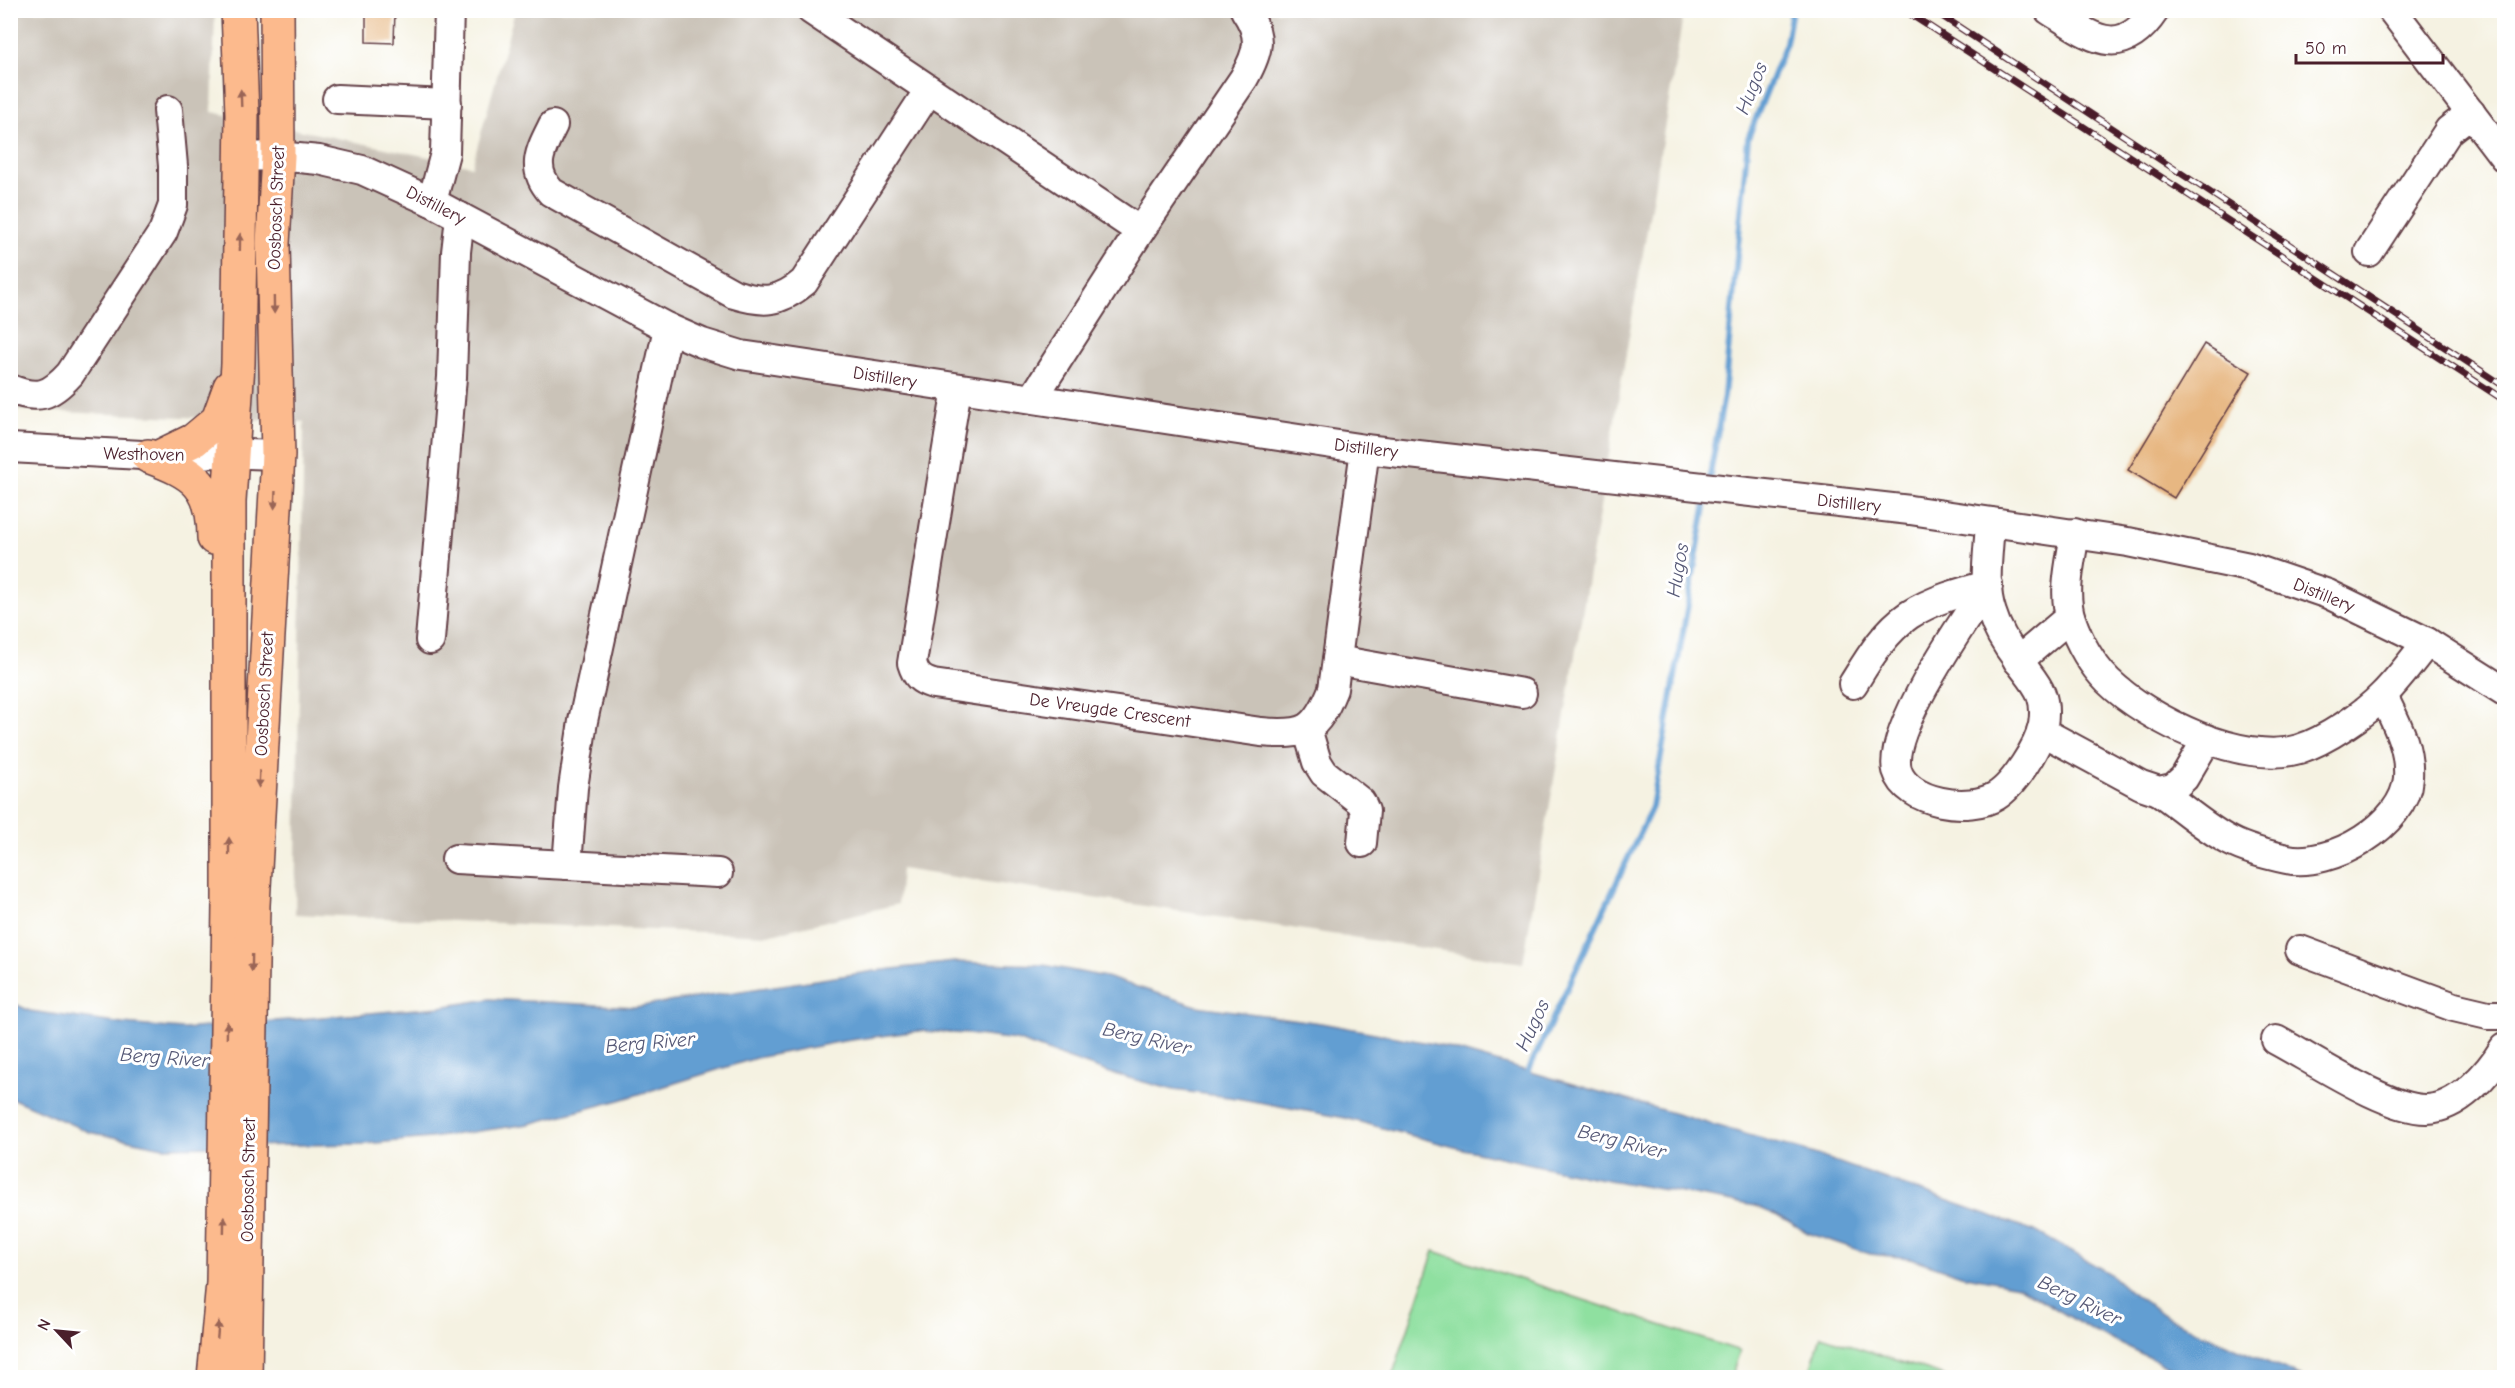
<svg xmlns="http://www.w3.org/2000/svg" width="2515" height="1388" font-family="'Comic Neue',sans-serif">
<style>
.industrial{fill:#cac3b8}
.green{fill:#8fe0a0;stroke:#6c8066;stroke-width:1.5}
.water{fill:#629ed2;stroke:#565e7e;stroke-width:1.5}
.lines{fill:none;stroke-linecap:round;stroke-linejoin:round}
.stream{stroke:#629ed2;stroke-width:6}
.building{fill:#e7b782}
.minor-casing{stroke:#643f46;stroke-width:32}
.major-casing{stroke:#643f46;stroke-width:36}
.minor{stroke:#fff;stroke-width:28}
.major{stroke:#fcba8d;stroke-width:33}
.rail-casing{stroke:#4a1f2b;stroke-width:7}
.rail{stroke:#fff;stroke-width:4.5;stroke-dasharray:14;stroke-linecap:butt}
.oneway{fill:#9a6557}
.labels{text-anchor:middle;stroke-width:6;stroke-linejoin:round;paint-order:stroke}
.street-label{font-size:18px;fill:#4a1f2b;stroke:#fff}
.water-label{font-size:20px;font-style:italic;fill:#555876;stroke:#fff}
</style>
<rect width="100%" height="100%" fill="#fff"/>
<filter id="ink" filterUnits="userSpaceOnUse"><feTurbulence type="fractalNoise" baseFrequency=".0167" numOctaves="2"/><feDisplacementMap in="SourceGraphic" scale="12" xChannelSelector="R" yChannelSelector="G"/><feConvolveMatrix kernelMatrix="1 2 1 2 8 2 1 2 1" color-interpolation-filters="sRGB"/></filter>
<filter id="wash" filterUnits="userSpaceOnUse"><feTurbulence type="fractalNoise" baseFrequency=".008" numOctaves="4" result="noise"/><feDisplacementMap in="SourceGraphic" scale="24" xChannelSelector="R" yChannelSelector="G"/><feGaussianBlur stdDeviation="1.35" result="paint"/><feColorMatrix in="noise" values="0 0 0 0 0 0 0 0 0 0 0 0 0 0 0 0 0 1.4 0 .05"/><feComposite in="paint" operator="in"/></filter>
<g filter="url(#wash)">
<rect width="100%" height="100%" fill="#f5f2e2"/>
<polygon class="industrial" points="11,11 215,11 212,112 472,166 515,11 1684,11 1523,963 901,869 898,904 768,935 295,914 304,422 11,410"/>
<g class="green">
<polygon points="1434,1251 1740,1351 1731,1377 1392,1377"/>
<polygon points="1821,1336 1948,1377 1808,1377"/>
</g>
<polygon class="water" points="954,962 1044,965 1106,977 1197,1006 1321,1023 1434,1044 1811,1153 2035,1231 2109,1273 2129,1291 2172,1320 2301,1377 2191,1377 2093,1331 2018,1286 1961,1275 1910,1258 1870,1254 1808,1233 1783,1218 1755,1206 1586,1176 1458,1148 1345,1118 1236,1098 1174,1090 1110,1073 1016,1040 968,1034 919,1031 844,1041 756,1058 620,1100 529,1124 431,1138 365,1144 163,1147 89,1132 11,1098 11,1002 30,1011 123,1024 183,1029 440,1007 490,999 635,1007 875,971"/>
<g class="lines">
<g class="stream">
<polyline points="1709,480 1724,396 1748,138 1786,43 1792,10"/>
<polyline points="1526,1076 1652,807 1707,496"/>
</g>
</g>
<g id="blocks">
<g class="building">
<polygon points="366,10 395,10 394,43 366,42"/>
<polygon points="2204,344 2251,372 2174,498 2128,470"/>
</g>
</g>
</g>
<g filter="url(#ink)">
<use href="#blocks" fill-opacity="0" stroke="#643f46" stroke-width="1.5"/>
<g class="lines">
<g class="minor-casing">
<g id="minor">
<polyline points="811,10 1140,231"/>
<path d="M 2049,10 C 2091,36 2120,63 2155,10"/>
<polyline points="2392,10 2504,157"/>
<polyline points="337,99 447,104"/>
<path d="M 553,125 C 540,151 530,168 551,192 L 734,294 C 763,303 779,303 804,282 L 929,90"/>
<polyline points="240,157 278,156 319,160 362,170 432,202 668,328 702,343 741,355 1365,449 1910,510 2128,542 2249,567 2328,594 2427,642 2504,691"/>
<polyline points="432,202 445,153 449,10"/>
<polyline points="2369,252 2449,130 2471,113"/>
<path d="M 957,388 L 912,663 C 916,676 920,680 933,684 L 1261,732 C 1306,736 1316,731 1333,689 L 1365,449"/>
<path d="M 10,389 C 38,400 50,396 70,374 L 163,232 L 173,205 L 173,166 L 168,110"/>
<path d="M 1033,398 L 1140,231 L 1244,78 C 1259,51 1263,37 1245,10"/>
<polyline points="10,448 161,456 217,453 278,455"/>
<path d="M 2075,533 C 2071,561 2062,592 2071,619 C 2079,642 2091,664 2108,681 C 2148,720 2244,766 2299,749 C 2325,741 2365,714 2383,695 C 2399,679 2413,660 2427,642"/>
<path d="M 1988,585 C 1965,619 1887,731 1897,770 C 1907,804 1970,812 1996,796 C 2014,785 2039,746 2043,725 C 2048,692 2035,684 2018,660 C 2007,646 1997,630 1992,613 C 1982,586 1989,550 1990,522"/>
<polyline points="430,640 452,377 456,252 460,217"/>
<polyline points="1337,660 1522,693"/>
<polyline points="2018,661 2070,617"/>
<path d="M 1853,684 C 1868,660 1884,632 1909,615 C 1932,600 1961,592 1988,585"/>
<polyline points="1307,729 1317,762 1324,773 1361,802 1365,811 1362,843"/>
<polyline points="2041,731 2141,785 2159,791 2173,788 2184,778 2207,739"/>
<path d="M 2159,791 C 2182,807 2205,828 2230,841 C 2247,850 2268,855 2287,859 C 2331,868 2405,825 2408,778 C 2410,746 2396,723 2383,696"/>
<polyline points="456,859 718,873"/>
<polyline points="567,865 573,788 583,721 668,328"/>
<polyline points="2300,950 2454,1007 2488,1015 2504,1015"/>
<path d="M 2276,1040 C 2312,1059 2388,1110 2427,1109 C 2458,1108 2489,1073 2504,1048"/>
</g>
</g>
<g class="major-casing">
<g id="major">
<path d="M 148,456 C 194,473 214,485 214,538"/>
<polyline points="161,456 194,440 218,420 230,387"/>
<polyline points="214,1378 223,1283 229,904 229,501 238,364 242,114 238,10"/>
<polyline points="245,1378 253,905 278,455 273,244 278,156 277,10"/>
</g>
</g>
<use href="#minor" class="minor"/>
<use href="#major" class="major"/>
<g class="rail-casing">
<g id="rail">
<polyline points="1904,10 2504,400"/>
<polyline points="1933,10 2504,386"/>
</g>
</g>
<use href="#rail" class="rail"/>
</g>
<defs><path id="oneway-solid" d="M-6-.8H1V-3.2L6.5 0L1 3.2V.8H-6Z" transform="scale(1.5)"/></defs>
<g class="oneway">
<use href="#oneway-solid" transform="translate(241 98) rotate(-92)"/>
<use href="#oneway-solid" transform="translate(240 242) rotate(-89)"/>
<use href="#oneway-solid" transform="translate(274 305) rotate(89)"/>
<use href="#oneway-solid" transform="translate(275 500) rotate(93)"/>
<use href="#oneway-solid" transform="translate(259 779) rotate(93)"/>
<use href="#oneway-solid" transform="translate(229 846) rotate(-90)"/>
<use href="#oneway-solid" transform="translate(252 963) rotate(91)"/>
<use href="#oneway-solid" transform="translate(227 1030) rotate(-89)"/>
<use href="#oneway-solid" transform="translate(224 1225) rotate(-89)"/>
<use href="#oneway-solid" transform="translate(218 1330) rotate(-85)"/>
</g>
</g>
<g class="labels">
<g class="street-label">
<text transform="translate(436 205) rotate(27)" y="6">Distillery</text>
<text transform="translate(276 208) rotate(-88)" y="6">Oosbosch Street</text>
<text transform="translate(885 377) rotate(9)" y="6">Distillery</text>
<text transform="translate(1366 448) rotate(7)" y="6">Distillery</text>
<text transform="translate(144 454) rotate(1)" y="6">Westhoven</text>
<text transform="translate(1849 503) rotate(6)" y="6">Distillery</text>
<text transform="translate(2324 595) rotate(22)" y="6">Distillery</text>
<text transform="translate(264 694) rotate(-87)" y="6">Oosbosch Street</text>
<text transform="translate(1110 710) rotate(8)" y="6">De Vreugde Crescent</text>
<text transform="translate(248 1180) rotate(-89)" y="6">Oosbosch Street</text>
</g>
<g class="water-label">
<text transform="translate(1751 88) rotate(-68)" y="7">Hugos</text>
<text transform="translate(1677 570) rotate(-80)" y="7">Hugos</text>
<text transform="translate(1532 1025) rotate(-65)" y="7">Hugos</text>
<text transform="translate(1147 1038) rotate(13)" y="7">Berg River</text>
<text transform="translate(650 1042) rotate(-5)" y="7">Berg River</text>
<text transform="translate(165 1057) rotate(4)" y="7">Berg River</text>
<text transform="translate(1622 1141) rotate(14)" y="7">Berg River</text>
<text transform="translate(2080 1300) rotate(26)" y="7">Berg River</text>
</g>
</g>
<rect width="2515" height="1388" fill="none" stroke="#fff" stroke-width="36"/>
<g transform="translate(57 1331) rotate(296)" stroke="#ffffff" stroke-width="4.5" paint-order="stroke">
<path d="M0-4.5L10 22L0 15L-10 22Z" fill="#4a1f2b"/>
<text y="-9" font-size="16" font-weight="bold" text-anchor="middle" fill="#4a1f2b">N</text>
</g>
<path d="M2296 54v9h147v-9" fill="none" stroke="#4a1f2b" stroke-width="3"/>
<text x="2305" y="54" font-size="18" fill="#4a1f2b" stroke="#ffffff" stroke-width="4.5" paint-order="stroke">50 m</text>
</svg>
